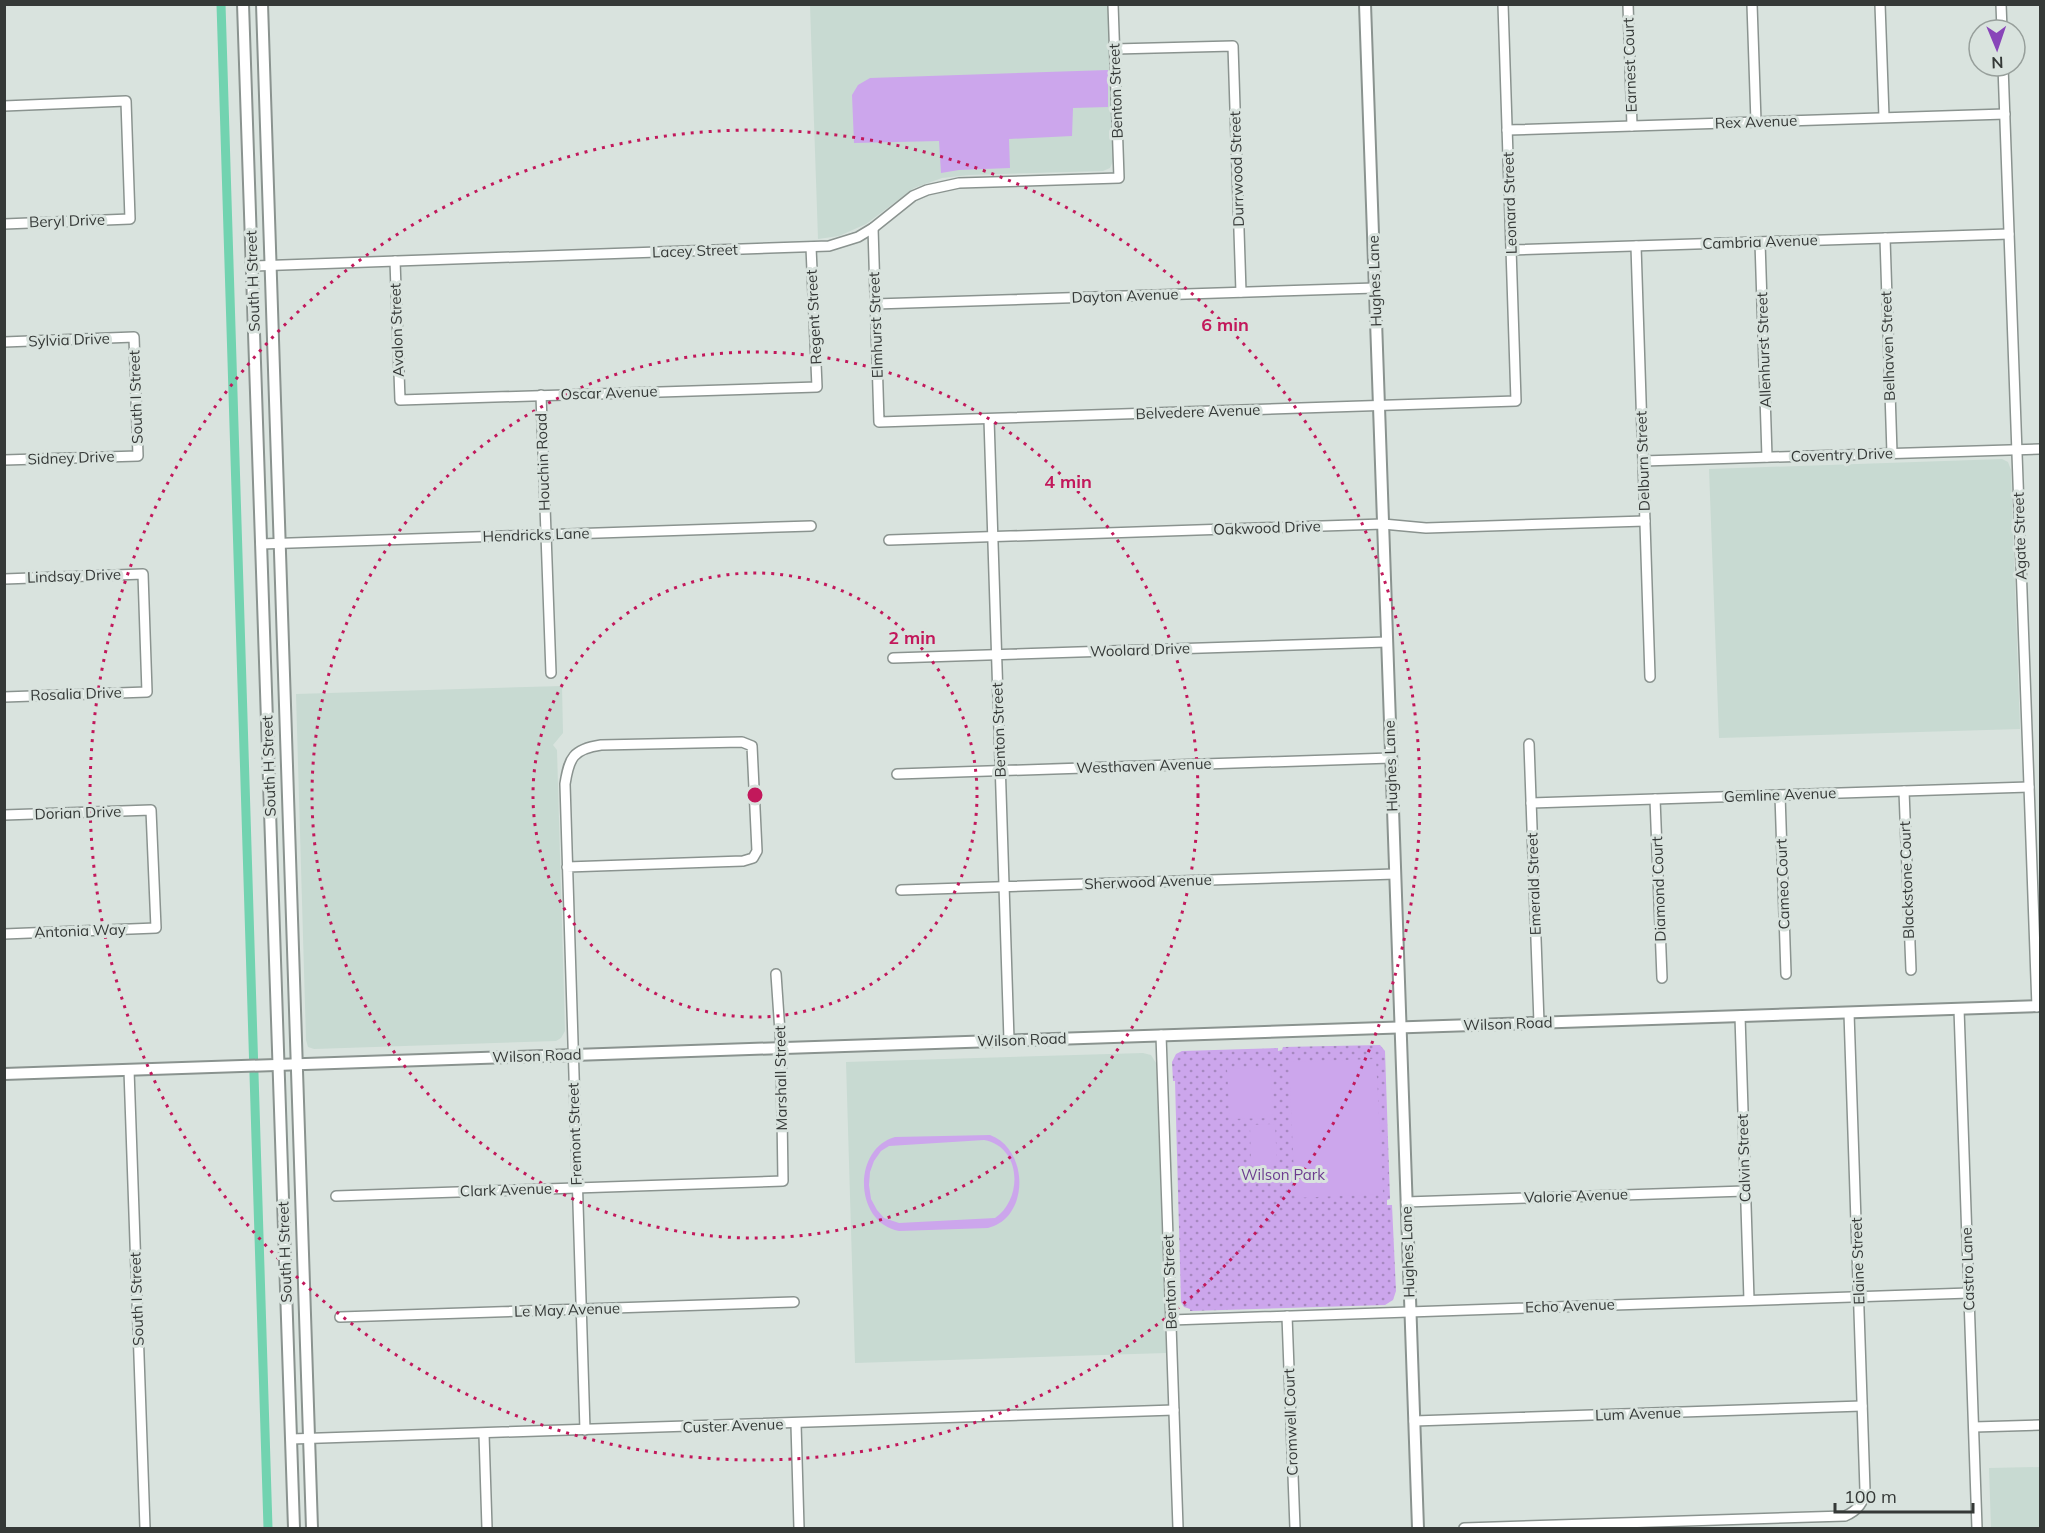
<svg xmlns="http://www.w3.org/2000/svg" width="2045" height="1533" font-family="Mulish,sans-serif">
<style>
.built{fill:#c8dad2}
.green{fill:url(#green-dots)}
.pitch{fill:#cca6ec;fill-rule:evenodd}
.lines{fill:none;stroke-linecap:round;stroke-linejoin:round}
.canal{stroke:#72d3b0;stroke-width:9}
.minor-casing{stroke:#8a938f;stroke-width:12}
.tertiary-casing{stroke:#8a938f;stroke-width:14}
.minor{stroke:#fff;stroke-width:9}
.tertiary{stroke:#fff;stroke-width:10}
.ring{fill:none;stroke:#c2185b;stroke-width:3;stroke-dasharray:3 6}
.labels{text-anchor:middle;stroke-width:6;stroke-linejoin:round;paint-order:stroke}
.street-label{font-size:15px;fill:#353937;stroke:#d9e3de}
.park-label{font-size:15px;fill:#6c3c8f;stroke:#d9e3de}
.centre{fill:#c2185b;stroke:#d9e3de;stroke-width:3}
.ring-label{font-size:18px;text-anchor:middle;font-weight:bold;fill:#c2185b;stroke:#d9e3de;stroke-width:6;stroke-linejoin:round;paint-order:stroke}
</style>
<defs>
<pattern id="green-dots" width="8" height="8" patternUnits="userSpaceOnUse" patternTransform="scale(1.5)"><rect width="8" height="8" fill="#cca6ec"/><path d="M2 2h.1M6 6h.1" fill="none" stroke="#a688c0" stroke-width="1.8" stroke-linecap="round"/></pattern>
</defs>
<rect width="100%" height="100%" fill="#d9e3de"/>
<g class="built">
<polygon points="810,5 1108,5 1113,161 1110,168 1103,171 969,175 942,178 914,188 866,224 839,236 818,239"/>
<polygon points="2002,459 2008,462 2011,470 2020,729 1719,738 1709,469"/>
<polygon points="562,686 563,733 553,745 557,750 565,1031 561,1038 556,1041 314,1049 308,1047 306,1040 296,694"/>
<polygon points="1143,1053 1151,1055 1156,1063 1166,1353 855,1363 846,1062"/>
<polygon points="2040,1467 2040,1528 1991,1528 1989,1468"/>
</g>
<polygon class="green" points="1380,1045 1385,1051 1390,1199 1387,1200 1387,1205 1392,1205 1396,1291 1393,1300 1385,1305 1190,1311 1190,1309 1184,1307 1181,1302 1175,1081 1173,1081 1172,1062 1176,1054 1182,1051 1278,1048 1278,1051 1282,1050 1283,1047"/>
<g class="pitch">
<polygon points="1108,70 1108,107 1073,108 1072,136 1009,139 1010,168 959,170 941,173 939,141 854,143 852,95 858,85 870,78"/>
<polygon points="1376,1059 1383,1194 1295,1198 1289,1062"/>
<polygon points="1271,1067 1273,1118 1230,1119 1227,1069"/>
<polygon points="1275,1124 1277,1164 1251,1165 1250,1125"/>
<path d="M 990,1135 C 1029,1149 1030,1218 988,1228 L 899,1231 C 854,1223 852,1149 895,1137 ZM 984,1140 C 1022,1147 1023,1199 995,1218 L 899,1223 L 884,1218 L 877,1210 L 871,1199 L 869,1185 L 870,1172 L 874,1161 L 881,1151 L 889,1146 Z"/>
</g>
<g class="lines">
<polyline class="canal" points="221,4 268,1528"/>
<g class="minor-casing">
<g id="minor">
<polyline points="1628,4 1632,126"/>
<polyline points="1752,4 1756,122"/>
<polyline points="1880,4 1884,117"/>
<polyline points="2001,4 2002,30"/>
<polyline points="1115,49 1233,46 1241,292"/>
<polyline points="2003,66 2037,1007"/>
<polyline points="4,106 126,101 130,219 4,224"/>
<polyline points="1507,130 2005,114"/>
<polyline points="873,228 879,422 1516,401 1503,4"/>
<polyline points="1885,238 1892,453"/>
<polyline points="1760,242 1767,457"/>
<polyline points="1636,246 1650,677"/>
<polyline points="1511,250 2009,234"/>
<polyline points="395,261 400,400 817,387 811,247"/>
<polyline points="253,266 829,246 858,237 873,228 913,196 927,190 959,183 1119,178 1113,4"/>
<polyline points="875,304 1375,288"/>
<polyline points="4,342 134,337 138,456 4,460"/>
<polyline points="541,395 551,673"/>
<polyline points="989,419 1009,1040"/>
<polyline points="1643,461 2040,449"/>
<polyline points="889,540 1383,524 1426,528 1645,521"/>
<polyline points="261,544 811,526"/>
<polyline points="4,579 143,574 147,692 4,697"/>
<polyline points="893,658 1387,642"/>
<polyline points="1529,744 1539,1023"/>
<polyline points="897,774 1391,758"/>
<polyline points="1904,791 1911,970"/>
<polyline points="1780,795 1786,974"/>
<polyline points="1655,799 1662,978"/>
<polyline points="1531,803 2029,787"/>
<polyline points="4,815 151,810 156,928 4,934"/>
<path d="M 567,867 L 743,861 L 753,858 L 757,851 L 752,746 L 742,742 L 601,745 C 573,749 569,758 565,784 L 585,1430"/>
<polyline points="901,890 1395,874"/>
<polyline points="1959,1009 1977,1528"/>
<polyline points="1740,1016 1749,1300"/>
<polyline points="1161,1035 1178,1528"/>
<polyline points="129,1070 145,1528"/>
<polyline points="336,1196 783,1181 781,1047 776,974"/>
<polyline points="1406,1202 1745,1191"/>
<polyline points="1287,1316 1295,1528"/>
<polyline points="340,1317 794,1302"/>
<polyline points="1171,1320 1969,1293"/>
<polyline points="1414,1421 1862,1406"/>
<polyline points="796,1424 799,1528"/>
<polyline points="1974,1427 2040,1425"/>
<polyline points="484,1434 487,1528"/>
<polyline points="291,1439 1174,1410"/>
<path d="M 1464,1528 L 1845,1516 C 1857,1511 1864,1503 1865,1490 L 1849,1013"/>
</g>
</g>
<g class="tertiary-casing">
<g id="tertiary">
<polyline points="243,4 294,1528"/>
<polyline points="262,4 312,1528"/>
<polyline points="1365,4 1418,1528"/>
<polyline points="4,1074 2040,1006"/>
</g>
</g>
<use href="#minor" class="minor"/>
<use href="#tertiary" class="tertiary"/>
</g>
<g class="ring">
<circle cx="755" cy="795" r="222"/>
<circle cx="755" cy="795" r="443"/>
<circle cx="755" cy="795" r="665"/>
</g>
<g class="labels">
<g class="street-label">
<text transform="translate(1630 65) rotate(-92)" y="5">Earnest Court</text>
<text transform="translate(1116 91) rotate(-92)" y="5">Benton Street</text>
<text transform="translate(1756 122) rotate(-2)" y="5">Rex Avenue</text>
<text transform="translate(1237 169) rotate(-92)" y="5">Durrwood Street</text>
<text transform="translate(1510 203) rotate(-92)" y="5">Leonard Street</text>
<text transform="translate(67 221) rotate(-2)" y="5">Beryl Drive</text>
<text transform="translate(1760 242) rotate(-2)" y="5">Cambria Avenue</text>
<text transform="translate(695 251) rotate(-2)" y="5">Lacey Street</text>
<text transform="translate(253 281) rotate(-92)" y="5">South H Street</text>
<text transform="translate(1375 281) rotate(-92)" y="5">Hughes Lane</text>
<text transform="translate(1125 296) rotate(-2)" y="5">Dayton Avenue</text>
<text transform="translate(814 317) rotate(-93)" y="5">Regent Street</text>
<text transform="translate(876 325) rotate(-92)" y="5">Elmhurst Street</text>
<text transform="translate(397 330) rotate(-92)" y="5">Avalon Street</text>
<text transform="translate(69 340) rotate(-2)" y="5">Sylvia Drive</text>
<text transform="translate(1888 346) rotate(-92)" y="5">Belhaven Street</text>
<text transform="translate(1764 350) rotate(-92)" y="5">Allenhurst Street</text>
<text transform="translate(609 393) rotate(-2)" y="5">Oscar Avenue</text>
<text transform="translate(136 397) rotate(-92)" y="5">South I Street</text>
<text transform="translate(1198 412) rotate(-2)" y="5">Belvedere Avenue</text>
<text transform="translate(1842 455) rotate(-2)" y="5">Coventry Drive</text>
<text transform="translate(71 458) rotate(-2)" y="5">Sidney Drive</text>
<text transform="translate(1643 461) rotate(-92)" y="5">Delburn Street</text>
<text transform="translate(543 462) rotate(-92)" y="5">Houchin Road</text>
<text transform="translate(1267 528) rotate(-2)" y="5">Oakwood Drive</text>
<text transform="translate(536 535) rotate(-2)" y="5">Hendricks Lane</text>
<text transform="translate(2020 536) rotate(-92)" y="5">Agate Street</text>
<text transform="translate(74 576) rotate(-2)" y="5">Lindsay Drive</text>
<text transform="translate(1140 650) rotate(-2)" y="5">Woolard Drive</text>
<text transform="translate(76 694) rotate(-2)" y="5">Rosalia Drive</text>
<text transform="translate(999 730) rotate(-92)" y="5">Benton Street</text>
<text transform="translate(269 766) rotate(-92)" y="5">South H Street</text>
<text transform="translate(1144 766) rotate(-2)" y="5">Westhaven Avenue</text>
<text transform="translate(1391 766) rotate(-92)" y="5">Hughes Lane</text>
<text transform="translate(1780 795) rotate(-2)" y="5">Gemline Avenue</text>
<text transform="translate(78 813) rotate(-2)" y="5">Dorian Drive</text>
<text transform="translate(1907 880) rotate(-92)" y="5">Blackstone Court</text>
<text transform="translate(1148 882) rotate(-2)" y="5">Sherwood Avenue</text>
<text transform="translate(1534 884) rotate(-92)" y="5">Emerald Street</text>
<text transform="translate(1783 884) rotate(-92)" y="5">Cameo Court</text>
<text transform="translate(1659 889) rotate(-92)" y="5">Diamond Court</text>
<text transform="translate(80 931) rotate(-2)" y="5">Antonia Way</text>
<text transform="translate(1508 1024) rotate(-2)" y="5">Wilson Road</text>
<text transform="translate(1022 1040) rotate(-2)" y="5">Wilson Road</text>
<text transform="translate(537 1056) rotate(-2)" y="5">Wilson Road</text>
<text transform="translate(781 1078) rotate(-91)" y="5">Marshall Street</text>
<text transform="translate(575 1134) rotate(-92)" y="5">Fremont Street</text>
<text transform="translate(1744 1158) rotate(-92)" y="5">Calvin Street</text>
<text transform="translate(506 1190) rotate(-2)" y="5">Clark Avenue</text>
<text transform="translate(1576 1196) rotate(-2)" y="5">Valorie Avenue</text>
<text transform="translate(285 1252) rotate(-92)" y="5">South H Street</text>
<text transform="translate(1408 1252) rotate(-92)" y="5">Hughes Lane</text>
<text transform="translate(1858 1261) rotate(-92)" y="5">Elaine Street</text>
<text transform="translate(1968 1269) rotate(-92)" y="5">Castro Lane</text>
<text transform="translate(1170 1282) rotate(-92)" y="5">Benton Street</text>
<text transform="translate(137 1299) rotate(-92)" y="5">South I Street</text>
<text transform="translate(1570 1306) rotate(-2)" y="5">Echo Avenue</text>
<text transform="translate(567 1310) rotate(-2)" y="5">Le May Avenue</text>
<text transform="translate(1638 1414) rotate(-2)" y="5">Lum Avenue</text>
<text transform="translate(1291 1422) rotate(-92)" y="5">Cromwell Court</text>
<text transform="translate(733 1426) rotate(-2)" y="5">Custer Avenue</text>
</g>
<g class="park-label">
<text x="1283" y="1180">Wilson Park</text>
</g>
</g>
<circle cx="755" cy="795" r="9" class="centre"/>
<g class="ring-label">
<text x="1225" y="331">6 min</text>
<text x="1068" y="488">4 min</text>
<text x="912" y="644">2 min</text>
</g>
<rect width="2045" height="1533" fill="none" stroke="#353937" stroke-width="12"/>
<g transform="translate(1997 48) rotate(178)"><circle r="28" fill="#d9e3de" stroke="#979f9b" stroke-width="1.5"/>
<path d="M0-4.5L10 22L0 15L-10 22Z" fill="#8945b9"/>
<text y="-9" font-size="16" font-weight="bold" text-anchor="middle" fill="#353937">N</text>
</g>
<path d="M1835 1503v9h138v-9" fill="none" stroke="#353937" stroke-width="3"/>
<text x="1844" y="1503" font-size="18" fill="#353937" stroke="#d9e3de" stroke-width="4.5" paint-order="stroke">100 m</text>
</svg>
